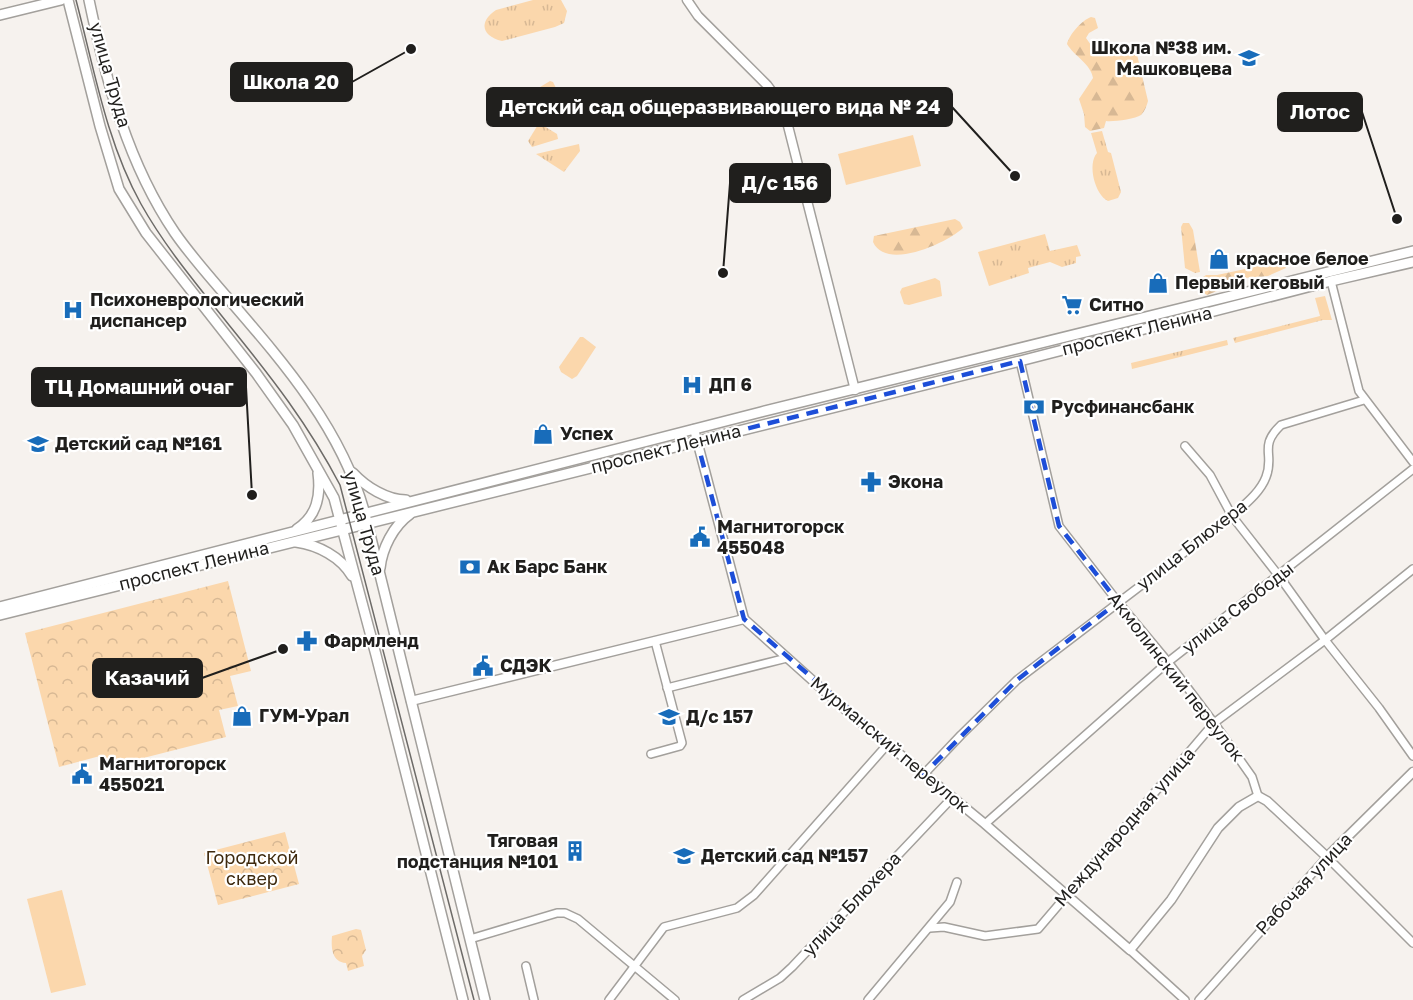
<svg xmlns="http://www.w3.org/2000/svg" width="1413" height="1000" font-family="'Golos Text',sans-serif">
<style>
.grass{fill:url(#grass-tufts)}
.forest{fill:url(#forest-firs)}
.park{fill:url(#park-crowns)}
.pitch{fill:#fbd7ac}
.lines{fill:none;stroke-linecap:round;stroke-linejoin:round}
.minor-casing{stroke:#a3a09c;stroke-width:10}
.tertiary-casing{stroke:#a3a09c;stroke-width:11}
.secondary-casing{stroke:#a3a09c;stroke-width:12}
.minor{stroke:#fff;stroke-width:7}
.tertiary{stroke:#fff;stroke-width:8}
.secondary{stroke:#fff;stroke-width:9}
.tram{stroke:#6d6b68;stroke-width:1.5}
.marked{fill:none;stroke:#1d4ed8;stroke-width:4.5;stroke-dasharray:12 8;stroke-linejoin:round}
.labels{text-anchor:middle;stroke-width:4.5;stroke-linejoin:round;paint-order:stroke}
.poi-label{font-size:18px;font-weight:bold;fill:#201f1d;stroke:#fff;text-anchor:start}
.street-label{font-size:18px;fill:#201f1d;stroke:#fff}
.park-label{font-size:18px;fill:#3f2a0e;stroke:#fff}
.leader{fill:none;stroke:#201f1d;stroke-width:2}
.callout-dot{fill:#201f1d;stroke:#fff;stroke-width:2}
.callout{fill:#201f1d;stroke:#201f1d;stroke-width:2}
.callout-label{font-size:20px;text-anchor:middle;font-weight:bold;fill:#fff}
</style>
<defs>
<pattern id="grass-tufts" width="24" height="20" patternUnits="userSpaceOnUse" patternTransform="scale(1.5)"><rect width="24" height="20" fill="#fbd7ac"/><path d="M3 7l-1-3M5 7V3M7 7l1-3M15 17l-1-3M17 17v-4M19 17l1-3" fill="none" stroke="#d7b894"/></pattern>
<pattern id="forest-firs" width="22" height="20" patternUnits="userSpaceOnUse" patternTransform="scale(1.5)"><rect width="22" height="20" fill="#fbd7ac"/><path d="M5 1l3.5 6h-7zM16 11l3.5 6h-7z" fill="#d7b894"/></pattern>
<pattern id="park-crowns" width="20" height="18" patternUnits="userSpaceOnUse" patternTransform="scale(1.5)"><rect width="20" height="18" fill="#fbd7ac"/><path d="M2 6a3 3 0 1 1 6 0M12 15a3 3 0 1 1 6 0" fill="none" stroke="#d7b894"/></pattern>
</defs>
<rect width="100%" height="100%" fill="#f6f2ee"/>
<g class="grass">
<path d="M 533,0 L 561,0 L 567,11 L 564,23 L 555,27 L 502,41 C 482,36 478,22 496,10 Z"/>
<polygon points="550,81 553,82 556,88 542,110 537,111 528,103 527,95"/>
<polygon points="539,123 557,134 558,139 532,147 528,141"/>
<path d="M 1102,131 L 1108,152 L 1111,153 L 1121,192 L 1118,198 L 1108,201 C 1095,195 1087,164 1097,153 L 1091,133 Z"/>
<polygon points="579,144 580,151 564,172 536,154"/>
<polygon points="1045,234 1050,251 1077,245 1081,256 1076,257 1076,263 1062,267 1050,262 1028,268 1029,273 989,286 978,252"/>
<polygon points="1325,296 1332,320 1323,320 1235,343 1233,338 1320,316 1315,298"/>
<polygon points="1227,340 1228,345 1132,369 1131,363"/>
</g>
<g class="forest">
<path d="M 1091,17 L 1095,18 L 1098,28 L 1089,33 L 1086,38 L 1096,52 L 1119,50 L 1132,44 L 1135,46 L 1148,101 C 1147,105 1145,111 1141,115 C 1135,119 1113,122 1106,121 L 1104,128 L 1090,131 L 1085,127 L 1084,114 L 1079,99 L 1093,78 C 1091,64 1074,56 1067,44 C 1069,35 1082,20 1091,17 Z"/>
<path d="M 955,219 L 960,222 L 963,228 C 947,243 886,271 873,242 L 874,236 Z"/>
<polygon points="1183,223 1189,223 1193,230 1200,272 1195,273 1185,268 1181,227"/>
<polygon points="1282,261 1286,264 1286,268 1268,276 1245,278 1223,285 1217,291 1207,295 1198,289 1199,280 1206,275 1217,275"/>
</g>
<g class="park">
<polygon points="228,581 251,671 230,676 238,706 219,710 226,737 104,768 100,756 59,767 25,633"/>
<polygon points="285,832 299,884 218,905 204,853"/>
<path d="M 356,929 L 361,930 L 366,950 L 362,956 L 364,966 L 348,971 L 346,963 C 332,962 331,948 332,936 Z"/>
</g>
<g class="pitch">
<polygon points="913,135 921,166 846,185 838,154"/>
<polygon points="935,278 940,281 942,296 909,305 904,304 900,292 902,288"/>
<polygon points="580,337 583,337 596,347 577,376 572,379 561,372 559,367"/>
<polygon points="62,890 86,985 51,993 27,899"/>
</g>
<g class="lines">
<g class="minor-casing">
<g id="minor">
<polyline points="1331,281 1359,391 1413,462"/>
<polyline points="1020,361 1059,526 1118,602 1168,662 1214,723 1252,777 1258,796"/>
<polyline points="1185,446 1210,475 1232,516 1279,576 1325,640 1379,708 1413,756"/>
<polyline points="667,688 787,658"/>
<polyline points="651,754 680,746 682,743 655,641"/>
<path d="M 924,774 L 961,735 L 1017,680 L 1232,516 C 1244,505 1260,493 1266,477 C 1275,454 1258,447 1281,425 L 1364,400"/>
<polyline points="985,824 1168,662 1413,469"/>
<polyline points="930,928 944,927 985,936 1038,929 1214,723 1325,640 1413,569"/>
<polyline points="470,939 557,913 565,913 578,919 675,1000"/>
<polyline points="1130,950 1185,1000"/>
<polyline points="526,966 534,1000"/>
<polyline points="609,1000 664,927 737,908 754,895 887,745"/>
<polyline points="743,1000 780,978 792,967 952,798"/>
<polyline points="868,1000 950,902 957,882"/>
<polyline points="1199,1000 1327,857 1413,943"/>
</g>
</g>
<g class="tertiary-casing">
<g id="tertiary">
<polyline points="687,0 698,16 767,85 776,97 785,114 855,390"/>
<polyline points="694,429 744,619 841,706 985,824 1130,950 1171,900 1218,828 1239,807 1258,796 1267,801 1327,857 1413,772"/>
<polyline points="411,701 744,619"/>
</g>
</g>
<g class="secondary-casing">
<g id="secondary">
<polyline points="68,0 100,126 119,189 146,233 256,373 293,425 334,498 376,655 463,1000"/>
<path d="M 89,0 C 106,81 128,164 175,233 C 191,256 209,276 227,297 C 283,362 342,429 365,514 L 485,1000"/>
<polyline points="0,15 61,0"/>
<path d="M 353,473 C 366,487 387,500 406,500"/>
<path d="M 297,529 C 317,516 321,496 318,473"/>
<path d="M 296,542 C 318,545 341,557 352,576"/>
<path d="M 380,568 C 382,549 393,526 410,514"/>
<polyline points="0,607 761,412 1413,251"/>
<polyline points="0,615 1020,361 1331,281 1413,262"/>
</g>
</g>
<use href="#minor" class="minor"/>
<use href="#tertiary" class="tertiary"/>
<use href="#secondary" class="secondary"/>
<path class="tram" d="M 76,0 C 94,68 106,141 141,204 C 165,247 198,286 229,325 C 272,378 308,424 340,485 L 474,1000"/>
</g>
<path class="marked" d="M 1020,361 L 1059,526 L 1118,602 L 1017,680 L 924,774 L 744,619 L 697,441 Z"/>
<defs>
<g id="school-bare" transform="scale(1.62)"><path d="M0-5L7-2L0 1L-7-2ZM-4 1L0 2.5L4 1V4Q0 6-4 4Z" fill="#186cba" stroke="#fff" stroke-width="2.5" paint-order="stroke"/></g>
<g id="shop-bare" transform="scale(1.62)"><path d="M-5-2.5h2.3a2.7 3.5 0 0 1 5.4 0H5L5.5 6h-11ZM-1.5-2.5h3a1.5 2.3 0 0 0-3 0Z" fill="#186cba" stroke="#fff" stroke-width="2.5" paint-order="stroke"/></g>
<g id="supermarket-bare" transform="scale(1.62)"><path d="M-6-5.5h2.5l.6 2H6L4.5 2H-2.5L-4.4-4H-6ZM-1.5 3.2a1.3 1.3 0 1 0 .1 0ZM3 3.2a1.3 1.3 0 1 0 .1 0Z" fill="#186cba" stroke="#fff" stroke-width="2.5" paint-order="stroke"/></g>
<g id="hospital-bare" transform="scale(1.62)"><path d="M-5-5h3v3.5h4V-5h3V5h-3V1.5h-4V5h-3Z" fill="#186cba" stroke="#fff" stroke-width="2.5" paint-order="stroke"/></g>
<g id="bank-bare" transform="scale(1.62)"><path d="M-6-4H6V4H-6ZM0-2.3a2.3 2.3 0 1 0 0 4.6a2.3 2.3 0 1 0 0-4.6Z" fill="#186cba" stroke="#fff" stroke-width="2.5" paint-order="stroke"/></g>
<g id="pharmacy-bare" transform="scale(1.62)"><path d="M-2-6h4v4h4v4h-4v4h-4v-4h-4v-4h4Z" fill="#186cba" stroke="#fff" stroke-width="2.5" paint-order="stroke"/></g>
<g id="civic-bare" transform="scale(1.62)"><path d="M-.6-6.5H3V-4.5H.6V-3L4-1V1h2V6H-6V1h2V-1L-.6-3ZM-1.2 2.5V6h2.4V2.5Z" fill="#186cba" stroke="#fff" stroke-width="2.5" paint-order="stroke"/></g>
<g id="building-bare" transform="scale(1.62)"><path d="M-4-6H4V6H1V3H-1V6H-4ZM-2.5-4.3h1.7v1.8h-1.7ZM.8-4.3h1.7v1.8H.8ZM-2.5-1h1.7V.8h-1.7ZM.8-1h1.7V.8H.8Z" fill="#186cba" stroke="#fff" stroke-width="2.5" paint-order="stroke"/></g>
</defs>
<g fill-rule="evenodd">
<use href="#school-bare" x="1249" y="58"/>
<use href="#shop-bare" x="1219" y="259"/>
<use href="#shop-bare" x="1158" y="283"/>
<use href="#supermarket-bare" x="1072" y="305"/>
<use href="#hospital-bare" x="73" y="310"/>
<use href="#hospital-bare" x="692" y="385"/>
<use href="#bank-bare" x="1034" y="407"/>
<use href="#shop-bare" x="543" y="434"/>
<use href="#school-bare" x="38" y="444"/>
<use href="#pharmacy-bare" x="871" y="482"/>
<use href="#civic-bare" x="700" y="537"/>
<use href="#bank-bare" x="470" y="567"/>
<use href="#pharmacy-bare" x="307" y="641"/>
<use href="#civic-bare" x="483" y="666"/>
<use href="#shop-bare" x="242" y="716"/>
<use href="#school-bare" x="669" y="717"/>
<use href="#civic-bare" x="82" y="774"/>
<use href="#building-bare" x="575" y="851"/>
<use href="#school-bare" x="684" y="856"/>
</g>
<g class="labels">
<g class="poi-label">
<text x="1232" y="54" text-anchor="end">Школа №38 им.<tspan x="1232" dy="21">Машковцева</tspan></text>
<text x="1236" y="265">красное белое</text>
<text x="1175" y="289">Первый кеговый</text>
<text x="90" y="306">Психоневрологический<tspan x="90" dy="21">диспансер</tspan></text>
<text x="1089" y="311">Ситно</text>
<text x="709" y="391">ДП 6</text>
<text x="1051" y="413">Русфинансбанк</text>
<text x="560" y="440">Успех</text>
<text x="55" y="450">Детский сад №161</text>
<text x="888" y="488">Экона</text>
<text x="717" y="533">Магнитогорск<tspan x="717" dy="21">455048</tspan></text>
<text x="487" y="573">Ак Барс Банк</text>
<text x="324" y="647">Фармленд</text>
<text x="500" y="672">СДЭК</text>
<text x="259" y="722">ГУМ-Урал</text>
<text x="686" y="723">Д/с 157</text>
<text x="99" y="770">Магнитогорск<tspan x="99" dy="21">455021</tspan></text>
<text x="558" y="847" text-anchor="end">Тяговая<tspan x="558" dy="21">подстанция №101</tspan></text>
<text x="701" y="862">Детский сад №157</text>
</g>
<g class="street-label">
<text transform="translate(110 75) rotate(74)" y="6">улица Труда</text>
<text transform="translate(1137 331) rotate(-14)" y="6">проспект Ленина</text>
<text transform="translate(666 449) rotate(-14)" y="6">проспект Ленина</text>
<text transform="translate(364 523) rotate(74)" y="6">улица Труда</text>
<text transform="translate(1192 545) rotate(-38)" y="6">улица Блюхера</text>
<text transform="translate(194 566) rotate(-14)" y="6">проспект Ленина</text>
<text transform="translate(1238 608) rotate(-38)" y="6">улица Свободы</text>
<text transform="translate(1176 677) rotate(52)" y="6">Акмолинский переулок</text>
<text transform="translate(890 745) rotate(40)" y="6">Мурманский переулок</text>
<text transform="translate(1125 827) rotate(-49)" y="6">Международная улица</text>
<text transform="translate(1304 884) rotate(-47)" y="6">Рабочая улица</text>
<text transform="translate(852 904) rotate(-47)" y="6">улица Блюхера</text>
</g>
<g class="park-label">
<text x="252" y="864">Городской<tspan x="252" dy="21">сквер</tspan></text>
</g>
</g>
<path class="leader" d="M411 49L352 82M1015 176L952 107M1397 219L1362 112M723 273L730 183M252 495L246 387M283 649L202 678"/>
<g class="callout-dot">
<circle cx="411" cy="49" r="6"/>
<circle cx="1015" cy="176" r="6"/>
<circle cx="1397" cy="219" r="6"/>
<circle cx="723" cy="273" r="6"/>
<circle cx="252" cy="495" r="6"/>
<circle cx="283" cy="649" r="6"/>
</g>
<g class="callout">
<rect x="231" y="63" width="121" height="38" rx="6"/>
<rect x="487" y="88" width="465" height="38" rx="6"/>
<rect x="1278" y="93" width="84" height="38" rx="6"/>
<rect x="730" y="164" width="100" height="38" rx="6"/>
<rect x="32" y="368" width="214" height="38" rx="6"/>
<rect x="93" y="659" width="109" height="38" rx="6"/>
</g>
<g class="callout-label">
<text x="291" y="89">Школа 20</text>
<text x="720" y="114">Детский сад общеразвивающего вида № 24</text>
<text x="1320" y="119">Лотос</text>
<text x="780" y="190">Д/с 156</text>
<text x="139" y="394">ТЦ Домашний очаг</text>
<text x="147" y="685">Казачий</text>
</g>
</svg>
